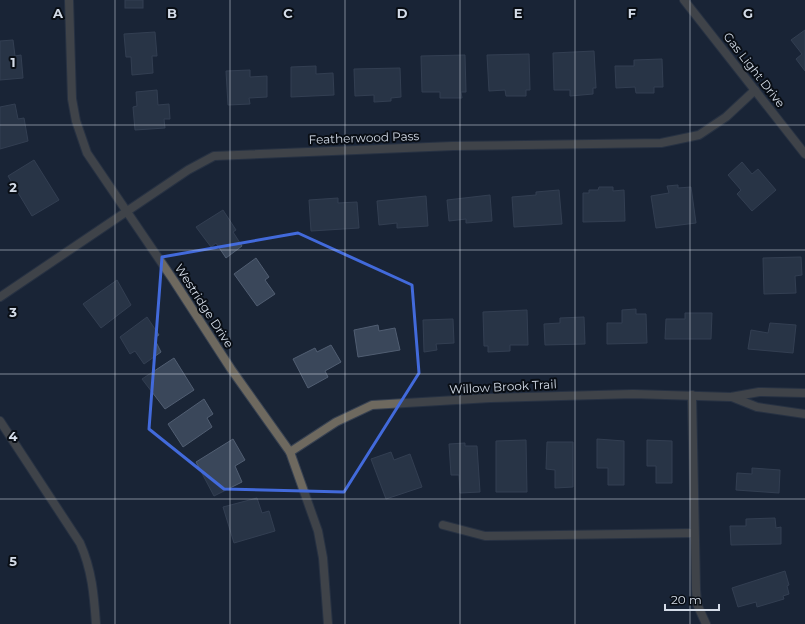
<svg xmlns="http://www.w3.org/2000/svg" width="805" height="624" font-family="Montserrat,sans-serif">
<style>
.building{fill:#3a475a;stroke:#515e72}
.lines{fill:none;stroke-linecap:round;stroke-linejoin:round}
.service-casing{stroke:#384252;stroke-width:10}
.minor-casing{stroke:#384252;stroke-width:10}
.service{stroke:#6e695f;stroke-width:8}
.minor{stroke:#6e695f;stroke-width:8}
.marked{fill:none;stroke:#426adb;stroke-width:3;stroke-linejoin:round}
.grid{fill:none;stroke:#d4dce8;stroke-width:1;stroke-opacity:0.55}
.labels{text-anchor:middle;stroke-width:4;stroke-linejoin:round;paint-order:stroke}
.street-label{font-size:12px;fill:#d4dce8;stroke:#090e15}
.grid-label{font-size:13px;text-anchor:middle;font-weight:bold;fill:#d4dce8;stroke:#090e15;stroke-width:4;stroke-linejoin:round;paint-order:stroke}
</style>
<rect width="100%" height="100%" fill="#1a2536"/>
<g class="building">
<rect x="125" y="0" width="18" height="8"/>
<polygon points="805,30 805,71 796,59 802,54 791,40"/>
<polygon points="155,32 157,56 152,56 153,73 132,75 131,57 126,57 124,34"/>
<polygon points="13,40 15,56 21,55 23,78 0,80 0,41"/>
<polygon points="594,51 596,88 593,88 593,94 570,96 570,90 554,90 553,53"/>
<polygon points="529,54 530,90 526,90 526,96 506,96 505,90 489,91 487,55"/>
<polygon points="465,55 466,92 461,92 462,98 440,98 440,92 422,92 421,56"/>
<polygon points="662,59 663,87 654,87 654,93 636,93 635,87 616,88 615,66 634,66 634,60"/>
<polygon points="316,66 316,74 333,73 334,95 291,97 291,67"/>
<polygon points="400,68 401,97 391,98 391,101 374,102 374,95 355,96 354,69"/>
<polygon points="250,70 250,77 267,76 267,97 249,98 250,104 228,105 226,71"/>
<polygon points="157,90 158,105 169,104 170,119 164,119 165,128 135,130 133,107 137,106 136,92"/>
<polygon points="15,104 18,119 24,118 28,141 0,149 0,107"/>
<polygon points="34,160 59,200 32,216 8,176"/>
<polygon points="742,162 752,174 758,169 776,190 752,211 737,194 741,190 728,175"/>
<polygon points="678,185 678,188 691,187 696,223 656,228 651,196 669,193 667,186"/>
<polygon points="599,187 613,187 613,191 624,190 625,221 583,222 583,193 589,193 589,190 598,190"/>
<polygon points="559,190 562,224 514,227 512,197 536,195 536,192"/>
<polygon points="490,195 492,221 466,223 466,219 449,221 447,200"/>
<polygon points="426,196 428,226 397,228 397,223 379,225 377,201"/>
<polygon points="338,198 338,203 357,202 359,228 311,231 309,200"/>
<polygon points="223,210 236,230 233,232 242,246 226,258 216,243 211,247 196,227"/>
<polygon points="801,257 802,275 795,276 796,293 764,294 763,258"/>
<polygon points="256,258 269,277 265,280 275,294 257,306 234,274"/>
<polygon points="117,280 131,305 101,328 83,304"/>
<polygon points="636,309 636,314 646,314 647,343 607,344 607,323 622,323 622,310"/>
<polygon points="527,310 528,345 510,345 510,351 488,352 488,346 484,346 483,312"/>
<polygon points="685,313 712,313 711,339 665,339 666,319 685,319"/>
<polygon points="147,317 159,335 154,338 161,352 144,364 135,351 130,354 120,337"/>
<polygon points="584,317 585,344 545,345 544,324 560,323 560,318"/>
<polygon points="453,319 454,343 436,344 437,350 424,352 423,320"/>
<polygon points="770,323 796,325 793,353 748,349 751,330 768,333"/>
<polygon points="378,325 379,331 395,328 400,350 358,357 354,330"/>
<polygon points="331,345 341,362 325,371 328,377 308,388 293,359 315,348 317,352"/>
<polygon points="174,358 194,390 165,409 142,379"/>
<polygon points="204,399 213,414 207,418 212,427 183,447 168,424"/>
<polygon points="233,439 245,460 235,466 242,482 214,496 196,462"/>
<polygon points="597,439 624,441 624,485 608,485 608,468 597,468"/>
<polygon points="526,440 527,492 496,492 496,441"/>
<polygon points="647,440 672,441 672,483 656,483 656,466 647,466"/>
<polygon points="547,442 573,442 573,487 555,488 555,470 546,469"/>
<polygon points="465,443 465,446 477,446 480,492 460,493 459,475 451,475 449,444"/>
<polygon points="391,452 394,460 410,454 422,487 386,499 371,459"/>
<polygon points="752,468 780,470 779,493 736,490 737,473 752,474"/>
<polygon points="257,498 262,513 269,511 275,531 234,543 223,507"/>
<polygon points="775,518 776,528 781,527 781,544 731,545 730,526 746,526 746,519"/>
<polygon points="785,571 789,585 787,586 789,594 783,596 784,599 757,607 756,602 738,607 732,588"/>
</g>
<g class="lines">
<g class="service-casing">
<g id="service">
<polyline points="692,395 696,589 697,604 706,624"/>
<polyline points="443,525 485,536 694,533"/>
</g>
</g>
<g class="minor-casing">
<g id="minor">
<polyline points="69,0 72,99 76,121 87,153 174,281 231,369 290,452 318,531 323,558 328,624"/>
<polyline points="684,0 805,154"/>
<polyline points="0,297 188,170 214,156 453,146 661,143 699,135 726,117 755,90"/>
<polyline points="732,397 757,407 805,414"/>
<path d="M 0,421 L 80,543 C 92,570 94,595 96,624"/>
<polyline points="290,452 336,422 372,405 490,398 633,394 731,397 759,392 805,393"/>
</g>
</g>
<use href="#service" class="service"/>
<use href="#minor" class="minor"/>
</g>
<path d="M0 0H805V624H0ZM 298,233 L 412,285 L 419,373 L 344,492 L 224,489 L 149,429 L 162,257 Z" fill="#1a2536" fill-opacity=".55" fill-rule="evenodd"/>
<path class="marked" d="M 298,233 L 412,285 L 419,373 L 344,492 L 224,489 L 149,429 L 162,257 Z"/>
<path class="grid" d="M 115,0 L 115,624M 230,0 L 230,624M 345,0 L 345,624M 460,0 L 460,624M 575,0 L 575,624M 690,0 L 690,624M 0,125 L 805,125M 0,250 L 805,250M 0,374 L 805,374M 0,499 L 805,499"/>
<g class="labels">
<g class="street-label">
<text transform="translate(754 70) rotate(52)" y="4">Gas Light Drive</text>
<text transform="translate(364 138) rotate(-2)" y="4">Featherwood Pass</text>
<text transform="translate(204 306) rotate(57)" y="4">Westridge Drive</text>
<text transform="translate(503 387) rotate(-3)" y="4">Willow Brook Trail</text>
</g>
</g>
<g class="grid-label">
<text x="58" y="18">A</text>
<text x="172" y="18">B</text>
<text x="288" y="18">C</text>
<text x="402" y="18">D</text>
<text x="518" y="18">E</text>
<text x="632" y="18">F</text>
<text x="748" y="18">G</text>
<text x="13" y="67">1</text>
<text x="13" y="192">2</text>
<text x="13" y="317">3</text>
<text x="13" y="441">4</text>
<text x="13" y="566">5</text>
</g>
<path d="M665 604v6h54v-6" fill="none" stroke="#d4dce8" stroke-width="2"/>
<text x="671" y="604" font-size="12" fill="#d4dce8" stroke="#090e15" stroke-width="3" paint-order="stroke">20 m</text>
</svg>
